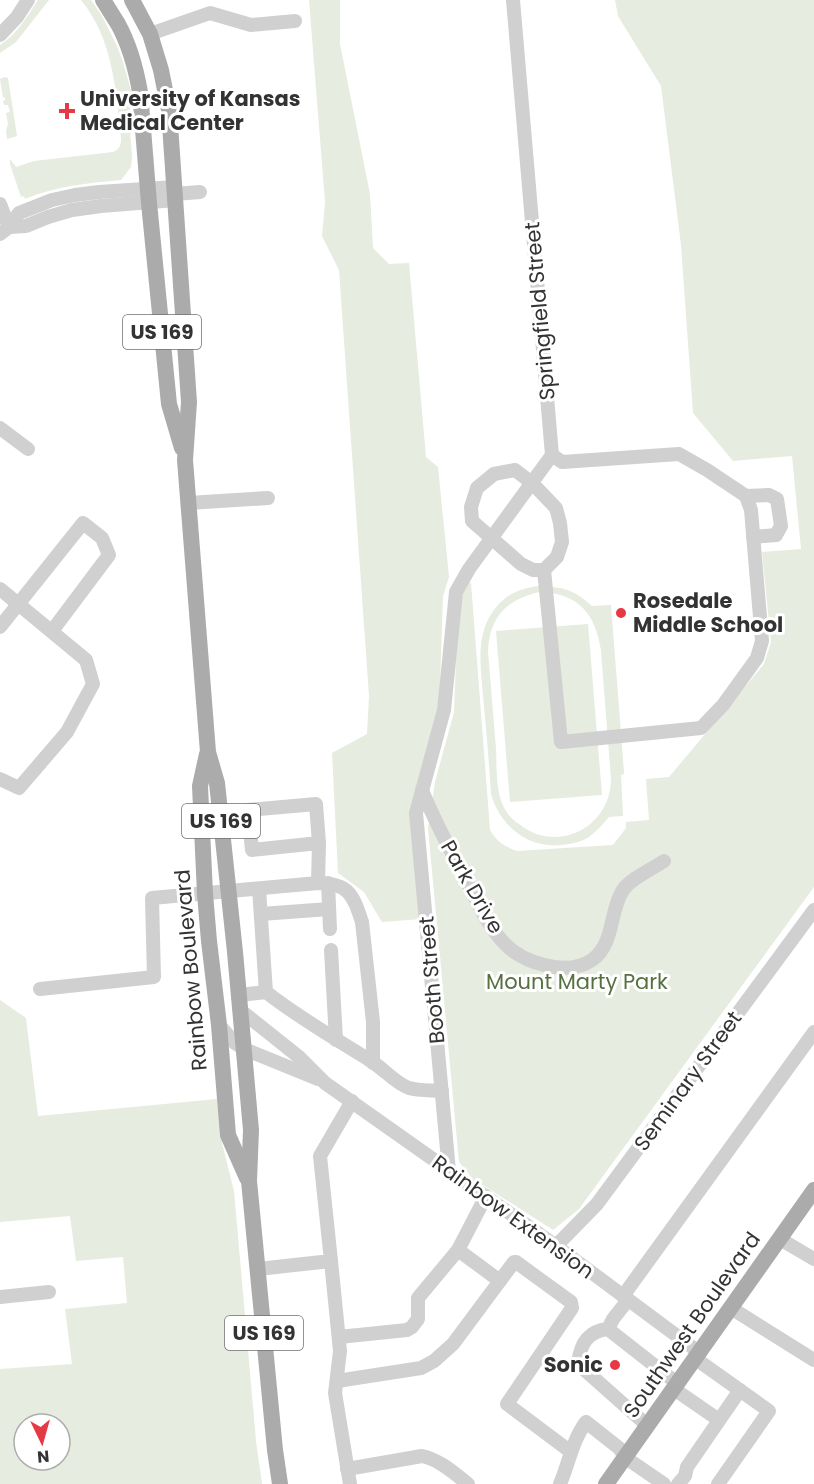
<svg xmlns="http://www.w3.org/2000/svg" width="814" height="1484" font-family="Poppins,sans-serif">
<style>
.green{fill:#e6ecdf;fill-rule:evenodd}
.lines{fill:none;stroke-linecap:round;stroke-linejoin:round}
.minor{stroke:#d0d0d0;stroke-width:14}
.major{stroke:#ababab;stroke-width:16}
.poi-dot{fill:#e63946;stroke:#fff;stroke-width:2}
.labels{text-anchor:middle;stroke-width:6;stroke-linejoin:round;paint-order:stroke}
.shield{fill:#fff;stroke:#707070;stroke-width:1.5}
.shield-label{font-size:20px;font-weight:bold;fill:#333}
.poi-label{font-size:21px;font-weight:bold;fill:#333;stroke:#fff;text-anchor:start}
.street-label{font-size:21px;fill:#333;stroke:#fff}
.park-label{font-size:21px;fill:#56703f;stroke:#fff}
</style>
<rect width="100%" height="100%" fill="#fff"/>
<g class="green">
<path d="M 38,0 L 49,0 L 16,42 L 0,53 L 0,45 C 17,34 27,17 38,0 Z"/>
<path d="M 81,0 L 91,0 L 102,16 L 117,46 L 123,62 L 132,94 L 129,117 L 132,157 L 131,167 L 121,180 C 87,183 57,186 25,199 L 24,196 L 21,197 L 10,164 L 10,159 L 16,167 L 34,161 L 113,152 C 120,149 121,145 121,138 C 116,90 113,39 81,0 Z"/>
<polygon points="309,0 340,0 340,44 370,194 373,248 389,264 409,263 426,457 438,467 449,577 443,596 440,685 436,717 415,793 421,919 382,922 364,892 338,873 332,753 367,734 369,696 339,270 322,236 325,202"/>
<path d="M 615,0 L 814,0 L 814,887 L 579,1209 L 553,1230 L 472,1178 L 459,1162 L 428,828 L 435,782 L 454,712 L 458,612 L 465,584 L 471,583 L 490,830 C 497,842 504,846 517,851 L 613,845 L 626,828 L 626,822 L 649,820 L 646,779 L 669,777 L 764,664 L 771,642 L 762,552 L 801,549 L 792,456 L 733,461 L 693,413 L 681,245 L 661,86 L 618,16 Z"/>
<polygon points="5,77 8,78 17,136 7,139 6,131 8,124 6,113 10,112 8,105 4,105 3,101 5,100 5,97 3,98 0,79"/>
<path d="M 539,586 C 563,587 573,589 592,606 L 611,605 L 624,772 L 624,774 L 621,775 L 623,816 L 609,817 C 603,824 597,831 589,837 C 581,842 572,844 562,845 C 528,849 500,826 491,794 C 489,765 487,736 484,707 C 482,673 472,633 498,605 C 509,593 522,588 539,586 ZM 540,592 C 578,593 596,614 601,651 L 611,779 C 611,827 557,855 519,824 C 514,821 509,816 506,811 C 495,794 497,768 496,748 C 493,716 491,684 488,652 C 489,617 507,599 540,592 Z"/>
<polygon points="588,624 602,795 510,802 496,631"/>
<path d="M 0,1000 L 26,1018 L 38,1116 L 217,1099 L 222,1143 L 234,1191 L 256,1441 L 262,1484 L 0,1484 L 0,1369 L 72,1364 L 65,1309 L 127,1303 L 123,1257 L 76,1261 L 70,1216 L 0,1222 ZM 24,1424 L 60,1424 L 60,1460 L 24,1460 Z"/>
</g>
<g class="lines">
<g class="minor">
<polyline points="150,34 210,13 251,25 295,21"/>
<polyline points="0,35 17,17 28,0"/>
<polyline points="175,194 200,192"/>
<polyline points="0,204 9,227"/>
<polyline points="9,227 26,226 48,217 72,210 101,206 176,200"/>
<polyline points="0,234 9,227 19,213 52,200 75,195 99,192 175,187"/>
<polyline points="0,428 28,449"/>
<polygon points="515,470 532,483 556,508 560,523 562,542 557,557 544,570 533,570 521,564 472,521 471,507 477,488 494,474"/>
<polyline points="746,496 769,495 777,499 781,526 776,535 753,537"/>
<polyline points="188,503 268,498"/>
<polyline points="544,570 561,742 701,728 723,705 757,658 762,641 751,510 746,496 707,470 679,454 562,462 552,455"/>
<polyline points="0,589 86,660 93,684 67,732 19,788 0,779"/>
<polyline points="0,627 83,523 102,538 109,555 52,631"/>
<path d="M 422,790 C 434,820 449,848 464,876 C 476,899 486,924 504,943 C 523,963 567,977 592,960 C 615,944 609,911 623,890 C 630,879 652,869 664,861"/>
<polyline points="318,883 319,843 316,804 248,810 252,850 319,843"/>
<polyline points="328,883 330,929"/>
<polyline points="259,889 266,992"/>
<polyline points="261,914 329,909"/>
<polyline points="331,950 336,1040"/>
<path d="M 40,989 L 154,977 L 152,898 L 318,883 C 349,883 353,895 362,922 L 373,1022 L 373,1063"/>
<path d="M 239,995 L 266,992 C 299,1018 336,1039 371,1061 C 384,1069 395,1083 409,1088 C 420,1091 431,1090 442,1091"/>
<polyline points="240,1010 299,1057 325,1083 556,1246 700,1353"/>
<polyline points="219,1025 235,1043 244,1049 318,1079"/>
<polyline points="449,1171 416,813 444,710 456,592 469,569 552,455 513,0"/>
<polyline points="780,1239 814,1259"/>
<polyline points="556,1246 597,1204 814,910"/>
<polyline points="458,1250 486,1196"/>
<polyline points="331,1261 340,1351 335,1393 350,1484"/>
<polyline points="258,1269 331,1261 320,1156 352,1101"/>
<polyline points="623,1296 814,1032"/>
<polyline points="0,1297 49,1292"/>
<polyline points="731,1308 814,1360"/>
<polyline points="608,1329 613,1319 628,1300"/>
<polyline points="339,1337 407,1330 412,1327 418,1319 418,1298 458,1250 500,1281"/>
<polyline points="696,1359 769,1411 718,1484"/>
<polyline points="337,1381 421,1368 434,1361 453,1344 514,1262 516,1262 571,1302 572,1308 507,1404 571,1452"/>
<polyline points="674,1389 719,1420"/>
<path d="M 648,1426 L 578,1364 C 580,1345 587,1331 608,1329 L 678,1384"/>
<path d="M 347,1469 L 422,1456 C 440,1460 454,1473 468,1484"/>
<path d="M 560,1484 C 569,1463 572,1441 586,1422 L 619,1448 L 626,1458 L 664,1484"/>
<polyline points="678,1484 685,1476 687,1467 740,1390"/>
</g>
<g class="major">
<path d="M 103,0 C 108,8 113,16 118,24 C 129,44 136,69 140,92 L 149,203 L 169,404 L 182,448"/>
<polyline points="132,0 150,34 161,70 169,110 189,402 185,460 208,752 217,783 235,952 251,1130 249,1181 275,1450 280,1484"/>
<polyline points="207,754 200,786 205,894 209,941 219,1025 228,1135 247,1178"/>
<polyline points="606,1484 814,1190"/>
</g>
</g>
<g class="poi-dot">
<path d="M64 102h6v6h6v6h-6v6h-6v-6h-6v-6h6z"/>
<circle cx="621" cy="613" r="6"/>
<circle cx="615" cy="1365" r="6"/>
</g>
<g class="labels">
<g class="shield">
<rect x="123" y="315" width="78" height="34" rx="4.5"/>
<rect x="182" y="804" width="78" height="34" rx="4.5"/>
<rect x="225" y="1316" width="78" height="34" rx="4.5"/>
</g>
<g class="shield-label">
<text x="162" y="339">US 169</text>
<text x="221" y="828">US 169</text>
<text x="264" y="1340">US 169</text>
</g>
<g class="poi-label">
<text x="80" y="106">University of Kansas<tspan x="80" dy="24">Medical Center</tspan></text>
<text x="633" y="608">Rosedale<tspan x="633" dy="24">Middle School</tspan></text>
<text x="603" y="1372" text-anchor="end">Sonic</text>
</g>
<g class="street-label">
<text transform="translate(540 311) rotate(-95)" y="7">Springfield Street</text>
<text transform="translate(472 887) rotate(60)" y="7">Park Drive</text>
<text transform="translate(191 970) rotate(-95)" y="7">Rainbow Boulevard</text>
<text transform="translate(432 980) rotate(-95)" y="7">Booth Street</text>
<text transform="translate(688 1081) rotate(-54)" y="7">Seminary Street</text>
<text transform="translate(513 1217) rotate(36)" y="7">Rainbow Extension</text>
<text transform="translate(692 1325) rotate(-55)" y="7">Southwest Boulevard</text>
</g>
<g class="park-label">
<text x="577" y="989">Mount Marty Park</text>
</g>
</g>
<g transform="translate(42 1442) rotate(175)"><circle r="28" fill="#ffffff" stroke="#adadad" stroke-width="1.5"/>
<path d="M0-4.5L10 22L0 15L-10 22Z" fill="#e63946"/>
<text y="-9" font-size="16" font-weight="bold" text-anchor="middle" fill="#333333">N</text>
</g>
</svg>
